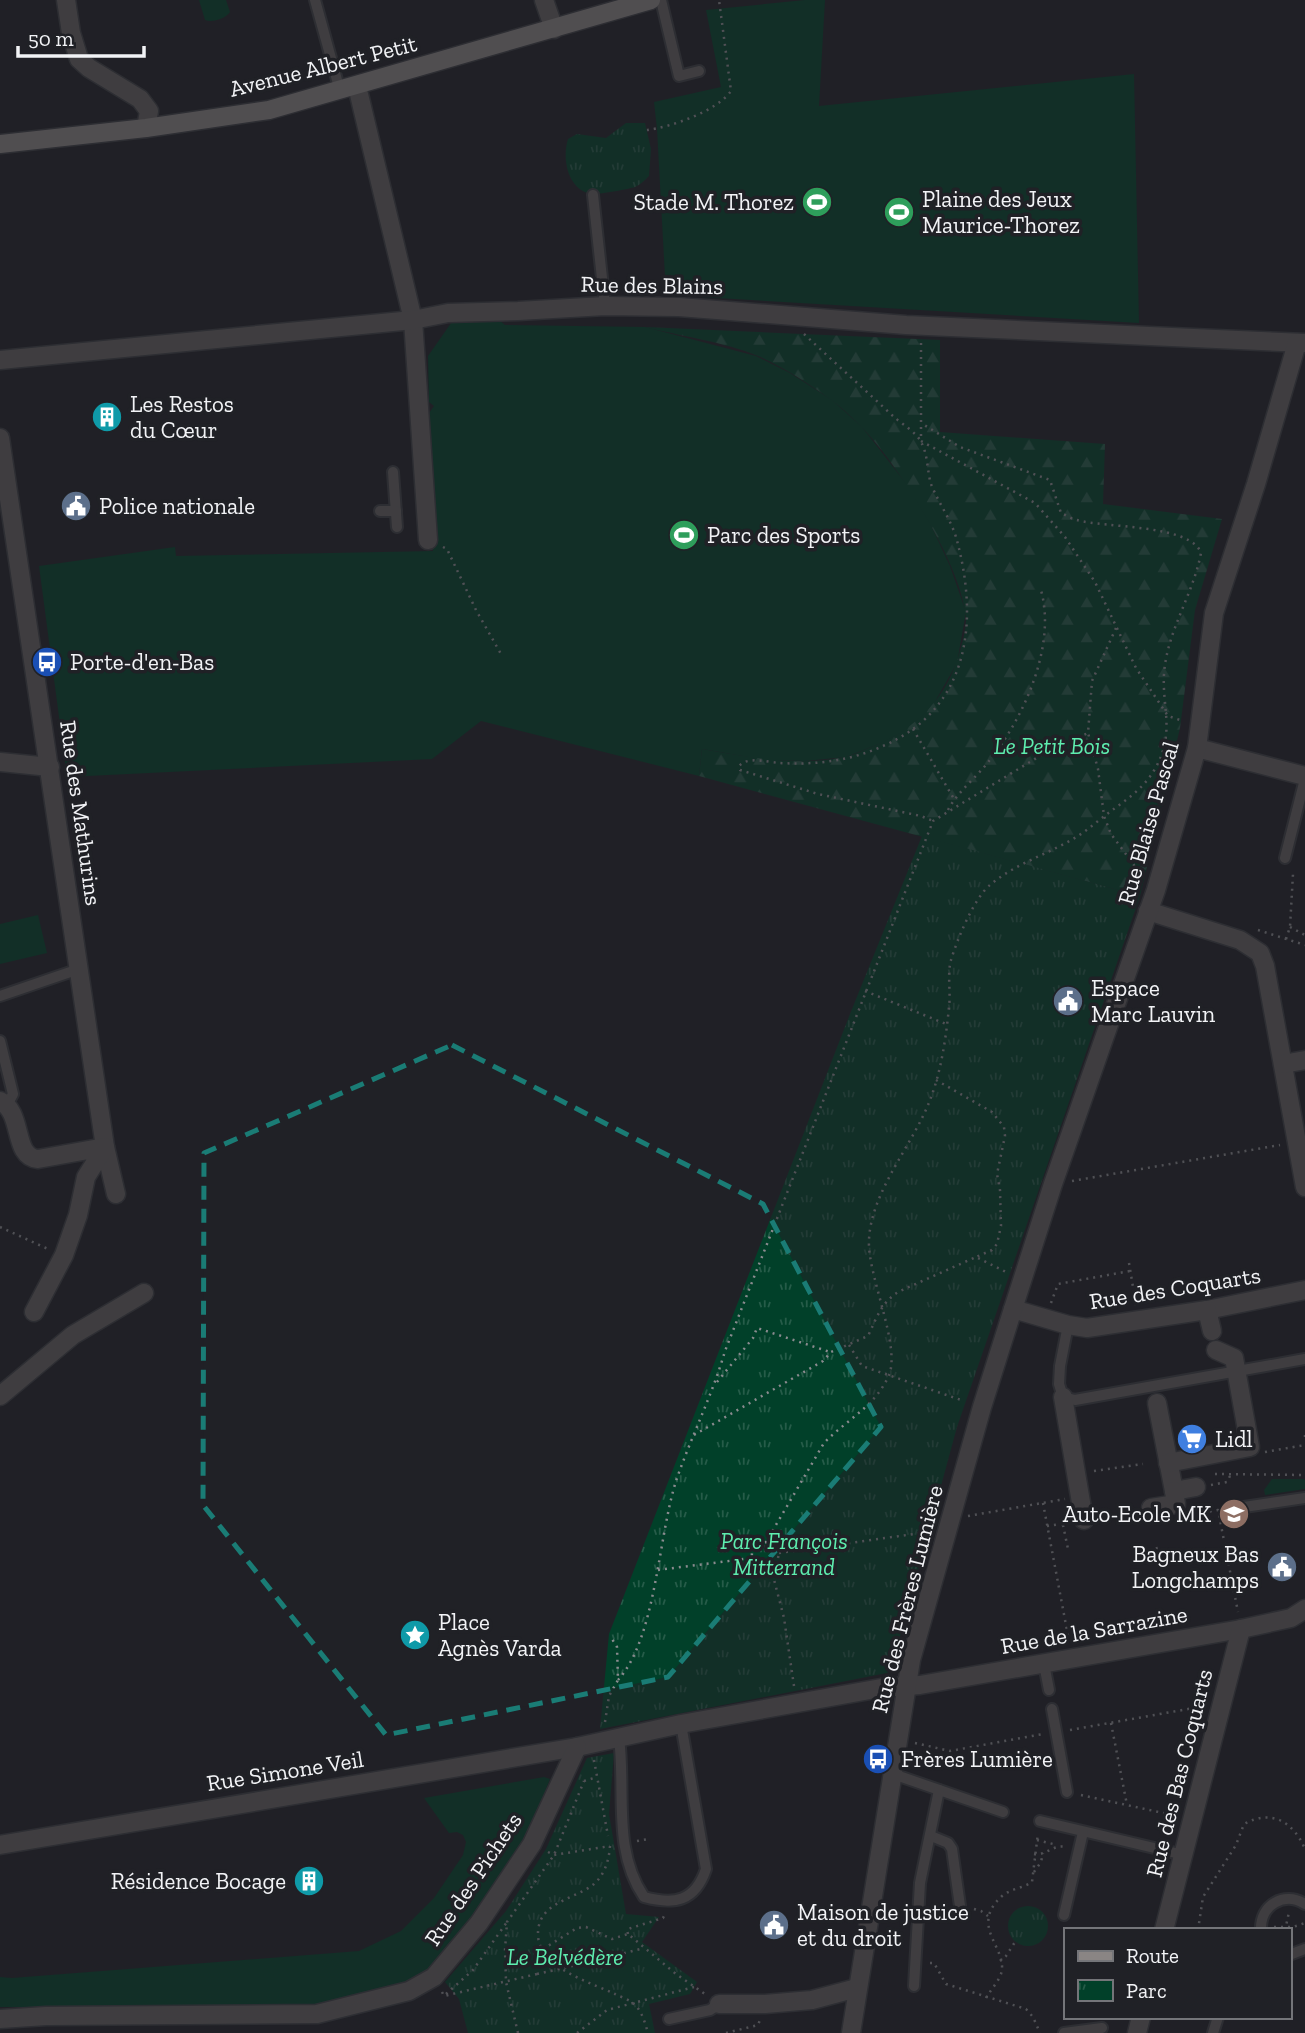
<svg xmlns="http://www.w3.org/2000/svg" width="1305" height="2033" font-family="'Zilla Slab',serif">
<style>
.green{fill:#014029}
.forest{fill:url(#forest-firs)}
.park{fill:url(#park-tufts)}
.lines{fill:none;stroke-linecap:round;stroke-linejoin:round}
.lane-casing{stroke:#3d3e43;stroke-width:14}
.street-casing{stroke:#3d3e43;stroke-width:21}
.secondary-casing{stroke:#3d3e43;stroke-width:21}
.path{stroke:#8a8b8f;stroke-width:2.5;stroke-dasharray:2 5;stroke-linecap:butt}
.lane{stroke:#646160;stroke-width:10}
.street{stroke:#646160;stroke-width:18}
.secondary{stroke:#8a8584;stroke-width:18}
.path-bridge{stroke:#8a8b8f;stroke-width:2.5;stroke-dasharray:2 5;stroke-linecap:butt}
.marked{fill:none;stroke:#1a7c75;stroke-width:5;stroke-dasharray:14 9;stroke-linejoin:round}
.labels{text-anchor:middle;stroke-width:7;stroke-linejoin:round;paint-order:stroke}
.street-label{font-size:23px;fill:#f2f3f6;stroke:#202126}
.poi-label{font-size:23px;fill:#f2f3f6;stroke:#202126;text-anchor:start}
.park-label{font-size:23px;font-style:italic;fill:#5eedaf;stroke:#202126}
</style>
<defs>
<pattern id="forest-firs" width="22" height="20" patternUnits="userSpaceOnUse" patternTransform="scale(1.75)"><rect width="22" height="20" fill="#014029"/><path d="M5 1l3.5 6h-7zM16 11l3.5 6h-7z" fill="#265c49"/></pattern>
<pattern id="park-tufts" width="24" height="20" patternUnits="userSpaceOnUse" patternTransform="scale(1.75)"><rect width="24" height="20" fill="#014029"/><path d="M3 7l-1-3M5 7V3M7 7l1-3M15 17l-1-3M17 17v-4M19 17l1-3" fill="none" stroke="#265c49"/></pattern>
</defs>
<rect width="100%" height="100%" fill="#202126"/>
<g class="green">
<path d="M 199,0 L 226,0 L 230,12 C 225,19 212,23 205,20 Z"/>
<polygon points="805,0 825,0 819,106 1134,74 1139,323 666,295 657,129 654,102 721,87 706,10"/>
<polygon points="493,315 505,325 645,327 756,356 790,373 832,400 862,427 908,486 930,523 950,566 966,612 957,663 932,707 909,728 884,742 846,757 805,761 765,760 702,749 699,776 481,721 432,759 67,777 39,566 175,547 176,556 433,551 429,413 434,406 429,402 428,356 456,316"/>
<polygon points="38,915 47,953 0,964 0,924"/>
<polygon points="1272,1479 1303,1479 1305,1480 1305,1489 1265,1495 1264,1490"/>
<polygon points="544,1777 550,1779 527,1839 464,1930 433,1969 421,1978 393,1989 314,2007 0,2007 0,1977 12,1978 359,1951 401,1931 434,1898 463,1855 466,1842 463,1835 457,1832 449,1833 424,1798"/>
</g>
<path class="forest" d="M 645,327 L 940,340 L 940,432 L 1105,444 L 1103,504 L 1222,519 L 1195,610 L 1180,728 L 1140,896 L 699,776 L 702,749 C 749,757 797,767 844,757 C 852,756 861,751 869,748 C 916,730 949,697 961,647 C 964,637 968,621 965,611 C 960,579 938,536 921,509 C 897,468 869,428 830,399 C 808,383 783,367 758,356 C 725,342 680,336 645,327 Z"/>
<g class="park">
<path d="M 626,123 L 645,123 L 651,149 L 649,176 C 645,180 640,185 635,187 C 629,189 597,195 591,194 C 567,189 562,158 568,139 L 577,134 L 606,138 Z"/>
<polygon points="922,836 1140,896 957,1427 891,1670 887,1673 600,1729 609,1634 850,1014"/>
<polygon points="614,1753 609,1814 626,1914 659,1917 642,1942 697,1982 690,1994 649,2004 655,2033 468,2033 459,1999 445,1982 506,1911 546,1849 587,1758"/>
<circle cx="1028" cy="1926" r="20"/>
</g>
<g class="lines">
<g class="lane-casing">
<g id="lane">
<polyline points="315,0 340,91"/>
<polyline points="661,0 679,76 699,71"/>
<polyline points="593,195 605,306"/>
<polyline points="393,472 397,527"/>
<polyline points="380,511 396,511"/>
<polyline points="1285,858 1305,779"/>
<polyline points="0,996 79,969"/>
<polyline points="0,1041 13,1094 7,1105"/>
<polyline points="1068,1325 1060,1366 1059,1384 1063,1397 1075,1400 1305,1359"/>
<polyline points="1244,1507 1305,1498"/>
<polyline points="1044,1664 1049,1690"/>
<polyline points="1052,1709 1067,1792"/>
<path d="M 619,1738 C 626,1791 612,1850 644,1897 C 674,1905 695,1902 706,1869 L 681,1724"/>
<polyline points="893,1774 1003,1812"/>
<polyline points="1040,1821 1184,1855"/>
<polyline points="931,1836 948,1843 952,1849 960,1906"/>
<polyline points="1064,1915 1083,1832"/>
<path d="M 1261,1930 C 1260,1905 1284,1891 1305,1904"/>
<polyline points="1289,1955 1305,1949"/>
<polyline points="914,1986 920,1883 939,1790"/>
<polyline points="669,2019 710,2010 719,2004"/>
<polyline points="1064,2033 1102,2028"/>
<polyline points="1213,2033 1218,2017"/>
</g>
</g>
<g class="street-casing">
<g id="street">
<polyline points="66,0 71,33 79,59 89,68 140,99 149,111 146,128"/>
<polyline points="544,0 554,29"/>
<polyline points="357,86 413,320 428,540"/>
<polyline points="0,360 413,320 448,313 518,311 605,306 679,307 906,325 1305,343"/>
<polyline points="0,438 105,1147 116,1194"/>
<polyline points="1197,748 1305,776"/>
<polyline points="0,762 50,767"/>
<polyline points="1148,911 1240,940 1260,953 1265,966 1305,1187"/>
<polyline points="1283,1064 1305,1060"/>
<path d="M 0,1101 C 24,1112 12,1157 38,1159 L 105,1147 L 86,1177 L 78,1215 L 64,1255 L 34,1312"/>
<polyline points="1013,1309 1068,1325 1087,1328 1207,1310 1305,1290"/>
<polyline points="1207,1310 1212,1331"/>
<polyline points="0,1396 73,1335 144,1293"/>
<polyline points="1063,1397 1084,1520"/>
<polyline points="1157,1403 1174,1491 1196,1487"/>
<polyline points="1168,1463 1250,1447 1234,1358 1216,1350"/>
<polyline points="1151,1508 1176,1504 1174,1491"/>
<polyline points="0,1845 577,1747 681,1724 881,1688 920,1685 1241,1629 1291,1618 1305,1609"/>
<polyline points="1164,1930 1241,1629"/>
<polyline points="719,2004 765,2004 812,2000 857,1988"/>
<polyline points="0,2019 46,2016 317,2014 409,1991 434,1977 479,1923 532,1844 577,1747"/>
<polyline points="851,2033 911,1660 982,1407 1013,1309 1053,1184 1156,890 1197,748 1214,613 1256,484 1297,343"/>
<polyline points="1137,2033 1141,2017"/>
</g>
</g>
<g class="secondary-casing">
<polyline id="secondary" points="0,144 146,128 269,110 651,0"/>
</g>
<g class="path">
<path d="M 647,130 C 671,127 717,111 731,91 L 719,0"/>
<path d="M 804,334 C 834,362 864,389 894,417 C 902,424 917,433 921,442 C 928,454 927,471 931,484 C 938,502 950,518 956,537 C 979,619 971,708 883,746 C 850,761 816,765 779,763 C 767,762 748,756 739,766 L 740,770 L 818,794 L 921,816 L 933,821"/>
<polyline points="921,343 921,441 1035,503 1065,537 1095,582 1136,668 1168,716 1180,720 1184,719"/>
<polyline points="443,547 447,549 476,610 501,654"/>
<polyline points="1116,628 1092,681 1088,733 1098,769 1104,816 1111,834 1142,876"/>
<polyline points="913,729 954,799"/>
<path d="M 948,810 C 958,791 976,778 989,761 C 1024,718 1058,643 1040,587"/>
<polyline points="1290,927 1305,935"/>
<polyline points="1258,930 1305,945"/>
<polyline points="1286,939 1290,927 1293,874 1291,871"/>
<polyline points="865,991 946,1024"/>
<polyline points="936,1080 992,1112 1004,1127 1005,1136 997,1174 1000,1190 1001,1226 997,1244 992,1250 976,1257"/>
<polyline points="1072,1181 1280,1145"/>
<polyline points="0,1227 48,1249"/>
<polyline points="1129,1263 1136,1305"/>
<polyline points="1051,1303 1058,1284 1130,1271"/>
<polyline points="849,1345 862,1366 964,1401"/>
<polyline points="717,1382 753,1338 757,1328 830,1352"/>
<path d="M 694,1435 L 823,1361 L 831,1352 L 868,1336 C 877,1317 882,1301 900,1291 L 976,1257 L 1006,1272"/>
<polyline points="1305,1435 1305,1441"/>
<polyline points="1265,1452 1305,1445"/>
<polyline points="1094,1471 1143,1464"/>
<polyline points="1215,1474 1305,1475"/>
<polyline points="1211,1485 1227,1482 1231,1474"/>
<polyline points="1043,1503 1069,1641"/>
<polyline points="1189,1515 1218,1510 1238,1612"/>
<polyline points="968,1516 1065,1499"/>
<polyline points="1102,1517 1134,1511"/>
<polyline points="1063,1525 1068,1549"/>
<polyline points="1047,1526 1068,1523"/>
<polyline points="766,1542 774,1545 779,1553 777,1563 772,1567"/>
<polyline points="1142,1551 1158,1548"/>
<polyline points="779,1553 928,1532"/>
<polyline points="658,1570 752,1558"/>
<path d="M 618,1680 C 656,1638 658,1538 676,1481 C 691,1437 712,1396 725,1351 L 933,821 L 1043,754 L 1088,733"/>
<path d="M 794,1686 L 784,1618 L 771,1568 L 758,1567 C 751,1561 750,1553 755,1545 L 766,1542 L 824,1443 C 846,1420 876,1406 889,1375 C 901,1346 867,1274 869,1240 C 871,1191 913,1145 930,1100 C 941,1072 946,1038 949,1007 C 951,992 947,975 951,960 C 957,940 974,898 990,885 C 1016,863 1049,854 1078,836 C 1089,829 1100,819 1111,811 C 1128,799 1146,786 1156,767 C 1175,732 1162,708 1164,674 C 1167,631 1193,595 1201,553 C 1191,524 1103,528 1077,520 C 1071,519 1066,515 1061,513 L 1050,480 L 960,447 L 921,423"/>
<polyline points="605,1722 609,1696 618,1680 617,1647 612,1639"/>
<polyline points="1111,1723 1127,1805"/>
<polyline points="1070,1730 1205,1706"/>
<polyline points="915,1743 950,1751 1043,1734"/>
<polyline points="594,1760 608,1836"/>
<polyline points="584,1781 597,1777"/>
<polyline points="1081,1795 1177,1816"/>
<polyline points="1037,1840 1057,1845"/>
<polyline points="637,1841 649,1839"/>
<path d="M 610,1846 C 609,1860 605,1874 594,1884 C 574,1900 537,1902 538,1935 C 538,1941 541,1949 545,1955 C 562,1974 593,1984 615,1994 C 621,1997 630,2000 634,2004 C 642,2011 645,2023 648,2033"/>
<polyline points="548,1852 554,1855 610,1846"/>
<path d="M 1034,1854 C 1046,1856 1053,1844 1066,1847"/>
<polyline points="1034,1872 1041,1862 1043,1853"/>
<polyline points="974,1909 981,1911 988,1916"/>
<polyline points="1274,1927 1293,1927 1305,1923"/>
<path d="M 1198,1930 L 1203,1897 L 1236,1845 L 1244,1824 C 1271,1809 1293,1821 1305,1849"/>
<polyline points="1288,1930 1286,1926 1289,1912"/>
<polyline points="628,1934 627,1930 631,1928 663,1918 665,1914"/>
<polyline points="543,1949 577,1928 586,1927 612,1939 628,1934 676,1974 705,1994"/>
<polyline points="1000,1961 1006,1956 1015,1942"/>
<polyline points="590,1962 644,1948"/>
<polyline points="930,1963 934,1963 946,1984 1026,2009 1033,2017 1040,2033"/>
<polyline points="442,1992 444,1996 537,1974"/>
<polyline points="446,1994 473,1970 507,1922"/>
<path d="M 986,1998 C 990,1991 998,1982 1001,1974 C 1009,1948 968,1927 1002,1896 C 1010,1889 1023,1888 1032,1882 L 1038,1833"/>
<polyline points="518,2033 506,1982 505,1950 507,1922 554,1855 584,1781"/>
<polyline points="577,2033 607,2010 694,1987"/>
<polyline points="726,2033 758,2025 760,2020"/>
</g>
<use href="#lane" class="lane"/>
<use href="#street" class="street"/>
<use href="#secondary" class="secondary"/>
<polyline class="path-bridge" points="537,1974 590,1962"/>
</g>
<path d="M0 0H1305V2033H0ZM 452,1045 L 763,1204 L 881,1427 L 668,1677 L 386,1735 L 203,1505 L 204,1153 Z" fill="#202126" fill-opacity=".55" fill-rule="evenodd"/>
<path class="marked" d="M 452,1045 L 763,1204 L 881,1427 L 668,1677 L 386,1735 L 203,1505 L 204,1153 Z"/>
<defs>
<g id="stadium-disc" transform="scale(1.575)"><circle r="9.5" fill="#2e9e5b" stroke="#202126"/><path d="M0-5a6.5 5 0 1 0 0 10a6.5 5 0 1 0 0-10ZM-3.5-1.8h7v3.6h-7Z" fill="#fff"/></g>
<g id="building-disc" transform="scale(1.575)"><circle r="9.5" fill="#0f9aa8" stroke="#202126"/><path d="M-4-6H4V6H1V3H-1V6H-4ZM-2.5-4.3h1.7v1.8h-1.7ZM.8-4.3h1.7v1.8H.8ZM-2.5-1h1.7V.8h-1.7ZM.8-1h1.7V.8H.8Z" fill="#fff"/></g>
<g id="civic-disc" transform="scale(1.575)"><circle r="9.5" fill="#5c6f8a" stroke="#202126"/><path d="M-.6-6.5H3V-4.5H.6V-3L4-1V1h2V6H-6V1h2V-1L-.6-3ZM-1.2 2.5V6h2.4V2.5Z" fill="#fff"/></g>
<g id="bus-disc" transform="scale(1.575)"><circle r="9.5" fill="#1a4fb4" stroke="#202126"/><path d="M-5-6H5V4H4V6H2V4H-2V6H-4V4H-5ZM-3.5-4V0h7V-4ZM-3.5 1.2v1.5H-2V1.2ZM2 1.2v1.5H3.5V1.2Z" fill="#fff"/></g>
<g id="supermarket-disc" transform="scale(1.575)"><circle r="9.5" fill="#3f7fe0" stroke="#202126"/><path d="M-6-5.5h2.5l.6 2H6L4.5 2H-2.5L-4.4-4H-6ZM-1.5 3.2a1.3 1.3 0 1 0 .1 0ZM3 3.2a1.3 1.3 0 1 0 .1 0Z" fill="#fff"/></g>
<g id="school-disc" transform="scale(1.575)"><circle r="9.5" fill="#8d6e63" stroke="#202126"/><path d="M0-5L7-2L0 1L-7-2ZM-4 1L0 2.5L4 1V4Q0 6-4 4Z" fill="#fff"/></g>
<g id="sight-disc" transform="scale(1.575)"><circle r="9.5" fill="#0f9aa8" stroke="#202126"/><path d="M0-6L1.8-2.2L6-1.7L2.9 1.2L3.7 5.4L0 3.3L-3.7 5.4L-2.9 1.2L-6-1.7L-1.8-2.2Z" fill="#fff"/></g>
</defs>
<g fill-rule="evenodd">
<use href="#stadium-disc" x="817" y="202"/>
<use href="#stadium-disc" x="899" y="212"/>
<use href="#building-disc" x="107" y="417"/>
<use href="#civic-disc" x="76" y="506"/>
<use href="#stadium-disc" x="684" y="535"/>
<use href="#bus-disc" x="47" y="662"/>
<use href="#civic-disc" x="1068" y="1001"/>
<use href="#supermarket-disc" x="1192" y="1439"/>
<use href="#school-disc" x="1234" y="1514"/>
<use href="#civic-disc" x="1282" y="1567"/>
<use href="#sight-disc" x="415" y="1635"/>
<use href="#bus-disc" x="878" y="1759"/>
<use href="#building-disc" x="309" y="1881"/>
<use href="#civic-disc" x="774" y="1925"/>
</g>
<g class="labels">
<g class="street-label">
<text transform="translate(323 66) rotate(-14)" y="8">Avenue Albert Petit</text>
<text transform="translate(652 285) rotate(1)" y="8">Rue des Blains</text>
<text transform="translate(81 813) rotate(82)" y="8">Rue des Mathurins</text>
<text transform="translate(1148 823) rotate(-74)" y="8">Rue Blaise Pascal</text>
<text transform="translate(1175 1288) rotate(-9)" y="8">Rue des Coquarts</text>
<text transform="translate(907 1599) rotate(-76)" y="8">Rue des Frères Lumière</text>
<text transform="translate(1094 1630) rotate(-10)" y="8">Rue de la Sarrazine</text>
<text transform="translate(285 1771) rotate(-9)" y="8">Rue Simone Veil</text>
<text transform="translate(1179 1773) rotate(-76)" y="8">Rue des Bas Coquarts</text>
<text transform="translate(473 1879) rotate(-56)" y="8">Rue des Pichets</text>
</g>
<g class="poi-label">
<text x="922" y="207">Plaine des Jeux<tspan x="922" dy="26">Maurice-Thorez</tspan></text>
<text x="794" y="210" text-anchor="end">Stade M. Thorez</text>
<text x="130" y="412">Les Restos<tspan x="130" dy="26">du Cœur</tspan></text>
<text x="99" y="514">Police nationale</text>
<text x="707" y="543">Parc des Sports</text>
<text x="70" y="670">Porte-d'en-Bas</text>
<text x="1091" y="996">Espace<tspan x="1091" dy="26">Marc Lauvin</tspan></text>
<text x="1215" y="1447">Lidl</text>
<text x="1211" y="1522" text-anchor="end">Auto-Ecole MK</text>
<text x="1259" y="1562" text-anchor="end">Bagneux Bas<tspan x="1259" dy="26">Longchamps</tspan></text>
<text x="438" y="1630">Place<tspan x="438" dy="26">Agnès Varda</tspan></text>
<text x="901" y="1767">Frères Lumière</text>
<text x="286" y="1889" text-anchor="end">Résidence Bocage</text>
<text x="797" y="1920">Maison de justice<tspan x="797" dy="26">et du droit</tspan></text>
</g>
<g class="park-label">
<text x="1052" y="754">Le Petit Bois</text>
<text x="784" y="1549">Parc François<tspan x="784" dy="26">Mitterrand</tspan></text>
<text x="565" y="1965">Le Belvédère</text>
</g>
</g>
<rect x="1064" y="1928" width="228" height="91" fill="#202126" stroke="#747579" stroke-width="2"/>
<rect x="1078" y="1951" width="35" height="10" fill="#8a8584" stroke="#747579" stroke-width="2"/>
<text x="1126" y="1963" font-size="21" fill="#f2f3f6">Route</text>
<rect x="1078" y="1980" width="35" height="21" fill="url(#park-tufts)" stroke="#747579" stroke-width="2"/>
<text x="1126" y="1998" font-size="21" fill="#f2f3f6">Parc</text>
<path d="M18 46v10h126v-10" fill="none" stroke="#f2f3f6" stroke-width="3.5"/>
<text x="28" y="46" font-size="21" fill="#f2f3f6" stroke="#202126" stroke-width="5" paint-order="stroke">50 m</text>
</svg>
